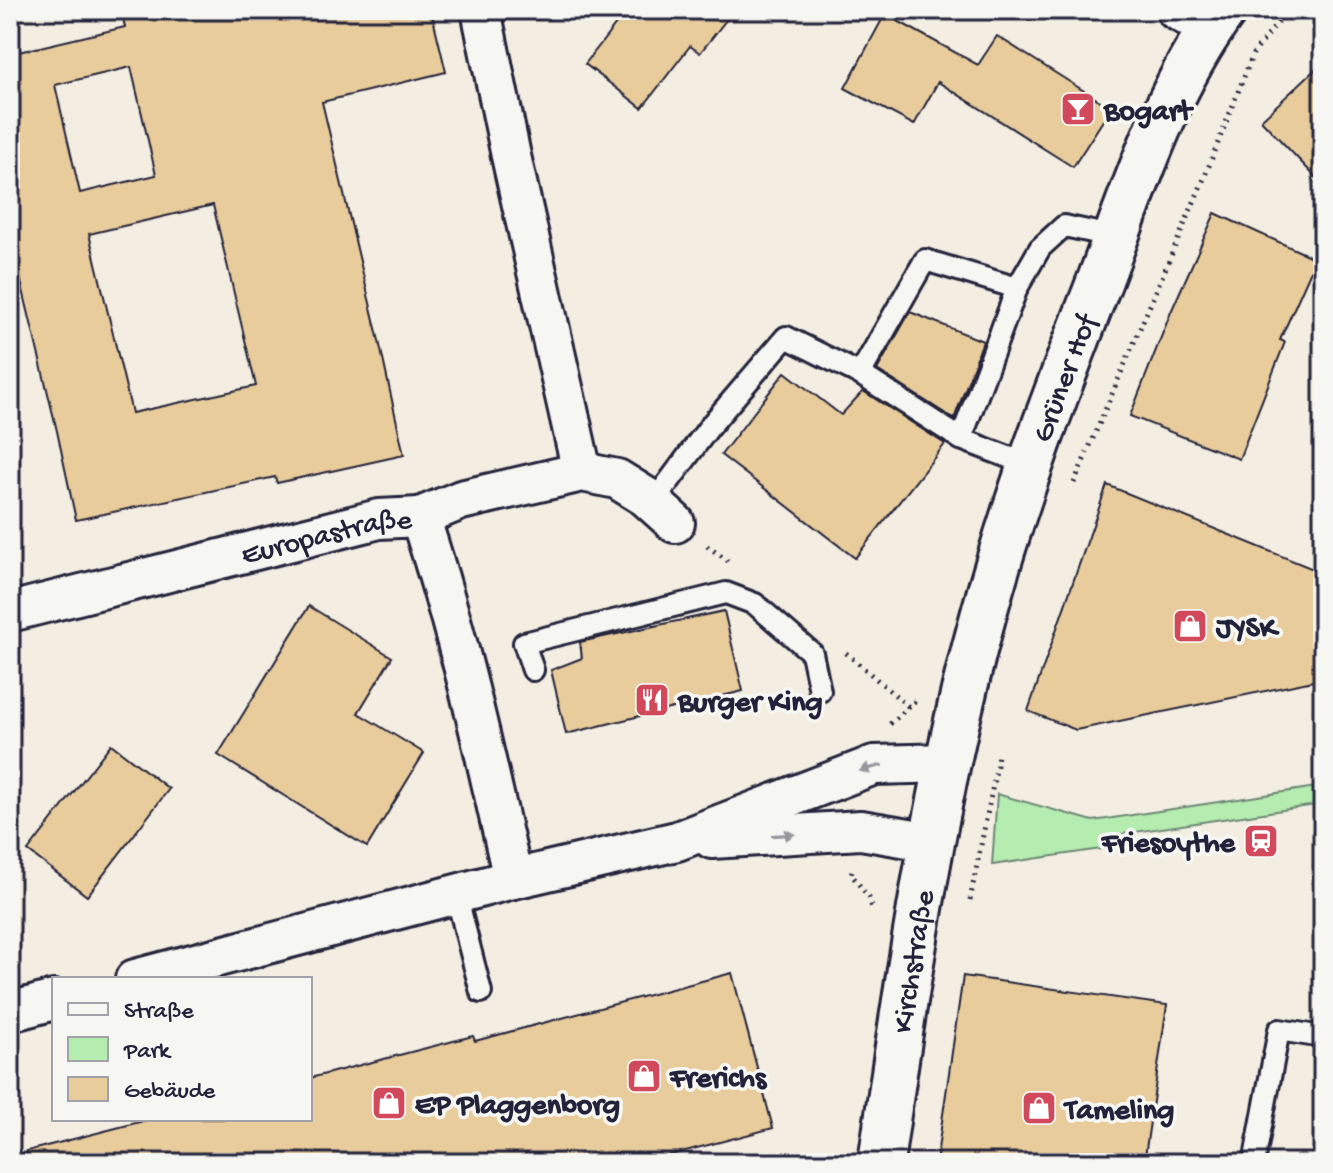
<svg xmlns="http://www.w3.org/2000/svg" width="1333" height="1173" font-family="'Gochi Hand',sans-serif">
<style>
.green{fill:#b5ecaf;stroke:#6c8775;stroke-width:2}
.building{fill:#e9cc9c;stroke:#22223b;stroke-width:2;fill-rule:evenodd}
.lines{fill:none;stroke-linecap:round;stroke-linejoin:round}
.lane-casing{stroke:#22223b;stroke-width:26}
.street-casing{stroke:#22223b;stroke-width:44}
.secondary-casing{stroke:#22223b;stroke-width:50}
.path{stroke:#22223b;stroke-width:5;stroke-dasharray:2 6;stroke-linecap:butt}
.lane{stroke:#f6f6f2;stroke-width:20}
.street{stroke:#f6f6f2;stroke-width:38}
.secondary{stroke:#f6f6f2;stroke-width:44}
.oneway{fill:#9797a0}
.labels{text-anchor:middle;stroke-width:7;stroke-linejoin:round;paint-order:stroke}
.poi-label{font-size:30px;font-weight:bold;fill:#22223b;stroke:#f6f6f2;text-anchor:start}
.street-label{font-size:30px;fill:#22223b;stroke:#f6f6f2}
</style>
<rect width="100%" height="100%" fill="#f3eee1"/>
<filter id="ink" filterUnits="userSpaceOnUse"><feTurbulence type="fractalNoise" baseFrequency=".0125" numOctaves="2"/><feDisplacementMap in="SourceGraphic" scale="16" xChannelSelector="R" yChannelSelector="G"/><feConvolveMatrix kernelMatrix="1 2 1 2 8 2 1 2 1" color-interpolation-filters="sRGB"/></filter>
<g filter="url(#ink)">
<polygon class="green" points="1323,786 1323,804 1121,834 1122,846 992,865 997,794 1093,821"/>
<g class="building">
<path d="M 121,10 L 262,10 L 263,17 L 294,10 L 431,10 L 446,72 L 322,102 L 379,341 L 404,455 L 277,483 L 275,477 L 76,520 L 57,431 L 10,236 L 10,54 L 125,27 ZM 131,67 L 156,175 L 80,193 L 55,85 ZM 213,205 L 256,386 L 132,413 L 89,234 Z"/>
<polygon points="627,10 734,10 700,53 690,46 642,108 585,64"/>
<polygon points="885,14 978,65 997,36 1111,108 1073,167 938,82 914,125 845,88"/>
<polygon points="1323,62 1323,185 1261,120"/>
<polygon points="1215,213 1316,259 1280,340 1285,342 1239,459 1130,416 1171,312"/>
<polygon points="910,312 983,341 954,419 877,370"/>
<polygon points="785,372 841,415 863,391 945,444 855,558 721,455"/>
<polygon points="1107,485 1323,573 1323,679 1076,730 1028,711"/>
<polygon points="309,606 392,657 358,713 424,753 367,847 218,755"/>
<polygon points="724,611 743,691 566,734 551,670 582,658 580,642"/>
<polygon points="111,744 169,789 87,896 28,851"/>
<polygon points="732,973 773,1128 640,1163 28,1163 27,1151 151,1119 310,1119 310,1078 473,1036 475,1041"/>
<polygon points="963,976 1167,1005 1144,1163 936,1163"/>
</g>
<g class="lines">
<g class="lane-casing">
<g id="lane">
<polyline points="860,374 961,439"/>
<polyline points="1029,465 961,439 1017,288 1040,248 1064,226 1116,237"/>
<polyline points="653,503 710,426 786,337 860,374 925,260 1017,288"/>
<polyline points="533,670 524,643 726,593 755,604 812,653 820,691"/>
<polyline points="456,894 481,992"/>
<polyline points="1254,1163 1279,1030 1323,1037"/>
</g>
</g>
<g class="street-casing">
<g id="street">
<polyline points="481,10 511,156 582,472"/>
<polyline points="1176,10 1210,29"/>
<polyline points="420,517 461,500 582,472 617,479 646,497 675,523"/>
<path id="s1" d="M 10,612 L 379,519 L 420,517 C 459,635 486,758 513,879"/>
<polyline points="712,839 861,830 932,842"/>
<polyline points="135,979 513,879 677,841 874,765 949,763"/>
<polyline points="10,1012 54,1000"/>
</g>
</g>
<g class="secondary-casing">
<g id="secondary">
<path id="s2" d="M 881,1163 C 907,980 935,791 984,613 C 1015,499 1057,390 1100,280 C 1135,187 1165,91 1224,10"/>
</g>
</g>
<g class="path">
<polyline points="1074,483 1203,181 1253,54 1288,10"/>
<polyline points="707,546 728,561"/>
<polyline points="846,653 909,707"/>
<polyline points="890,724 915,701"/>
<polyline points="852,871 851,874 869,898 873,911"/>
<polyline points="970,900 997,765 998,752"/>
</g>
<use href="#lane" class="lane"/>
<use href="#street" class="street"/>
<use href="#secondary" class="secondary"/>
</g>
<defs><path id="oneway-solid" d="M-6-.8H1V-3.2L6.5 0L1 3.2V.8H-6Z" transform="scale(2)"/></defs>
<g class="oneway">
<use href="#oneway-solid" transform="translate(871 768) rotate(166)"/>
<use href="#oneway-solid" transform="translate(783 835) rotate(-3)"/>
</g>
</g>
<defs>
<g id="bar-square" transform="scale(1.8)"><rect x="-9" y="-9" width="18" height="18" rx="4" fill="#d1495b" stroke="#f6f6f2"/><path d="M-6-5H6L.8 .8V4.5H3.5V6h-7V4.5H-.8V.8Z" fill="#fff"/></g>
<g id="shop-square" transform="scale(1.8)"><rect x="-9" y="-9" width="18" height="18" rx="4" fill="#d1495b" stroke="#f6f6f2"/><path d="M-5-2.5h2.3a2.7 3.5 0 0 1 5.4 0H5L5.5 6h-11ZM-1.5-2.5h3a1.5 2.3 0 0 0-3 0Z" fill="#fff"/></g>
<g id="restaurant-square" transform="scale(1.8)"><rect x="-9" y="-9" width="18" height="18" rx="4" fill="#d1495b" stroke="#f6f6f2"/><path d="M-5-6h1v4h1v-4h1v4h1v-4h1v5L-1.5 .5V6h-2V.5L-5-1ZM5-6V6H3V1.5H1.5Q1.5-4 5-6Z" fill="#fff"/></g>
<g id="station-square" transform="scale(1.8)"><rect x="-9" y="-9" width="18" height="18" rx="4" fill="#d1495b" stroke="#f6f6f2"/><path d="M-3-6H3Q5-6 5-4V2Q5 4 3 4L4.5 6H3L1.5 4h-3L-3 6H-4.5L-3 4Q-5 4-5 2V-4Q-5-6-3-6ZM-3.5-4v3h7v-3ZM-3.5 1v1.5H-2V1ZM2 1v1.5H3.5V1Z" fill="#fff"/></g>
</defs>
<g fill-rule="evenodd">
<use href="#bar-square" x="1078" y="109"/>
<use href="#shop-square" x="1190" y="626"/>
<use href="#restaurant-square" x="652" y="700"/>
<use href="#station-square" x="1261" y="841"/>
<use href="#shop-square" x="644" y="1076"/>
<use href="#shop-square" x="389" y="1103"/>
<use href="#shop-square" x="1039" y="1108"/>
</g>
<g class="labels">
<g class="poi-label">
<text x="1104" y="119">Bogart</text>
<text x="1216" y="636">JYSK</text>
<text x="678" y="710">Burger King</text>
<text x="1235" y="851" text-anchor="end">Friesoythe</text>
<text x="670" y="1086">Frerichs</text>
<text x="415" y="1113">EP Plaggenborg</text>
<text x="1065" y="1118">Tameling</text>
</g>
<g class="street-label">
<text dy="10" stroke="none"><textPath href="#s2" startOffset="808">Grüner Hof</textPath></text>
<text dy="10" stroke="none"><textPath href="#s1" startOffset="326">Europastraße</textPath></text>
<text dy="10" stroke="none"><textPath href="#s2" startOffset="204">Kirchstraße</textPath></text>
</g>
</g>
<rect width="1333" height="1173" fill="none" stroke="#f6f6f2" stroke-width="40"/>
<rect x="20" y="20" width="1293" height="1133" fill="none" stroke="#22223b" stroke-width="3" filter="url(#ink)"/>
<rect x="52" y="977" width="260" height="144" fill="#f6f6f2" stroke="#a1a1a9" stroke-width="2"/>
<rect x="68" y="1003" width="40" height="12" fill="#f6f6f2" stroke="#a1a1a9" stroke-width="2"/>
<text x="124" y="1017" font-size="24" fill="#22223b">Straße</text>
<rect x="68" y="1037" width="40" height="24" fill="#b5ecaf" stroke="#a1a1a9" stroke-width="2"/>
<text x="124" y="1057" font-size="24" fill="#22223b">Park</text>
<rect x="68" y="1077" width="40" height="24" fill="#e9cc9c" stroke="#a1a1a9" stroke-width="2"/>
<text x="124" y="1097" font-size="24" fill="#22223b">Gebäude</text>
</svg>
